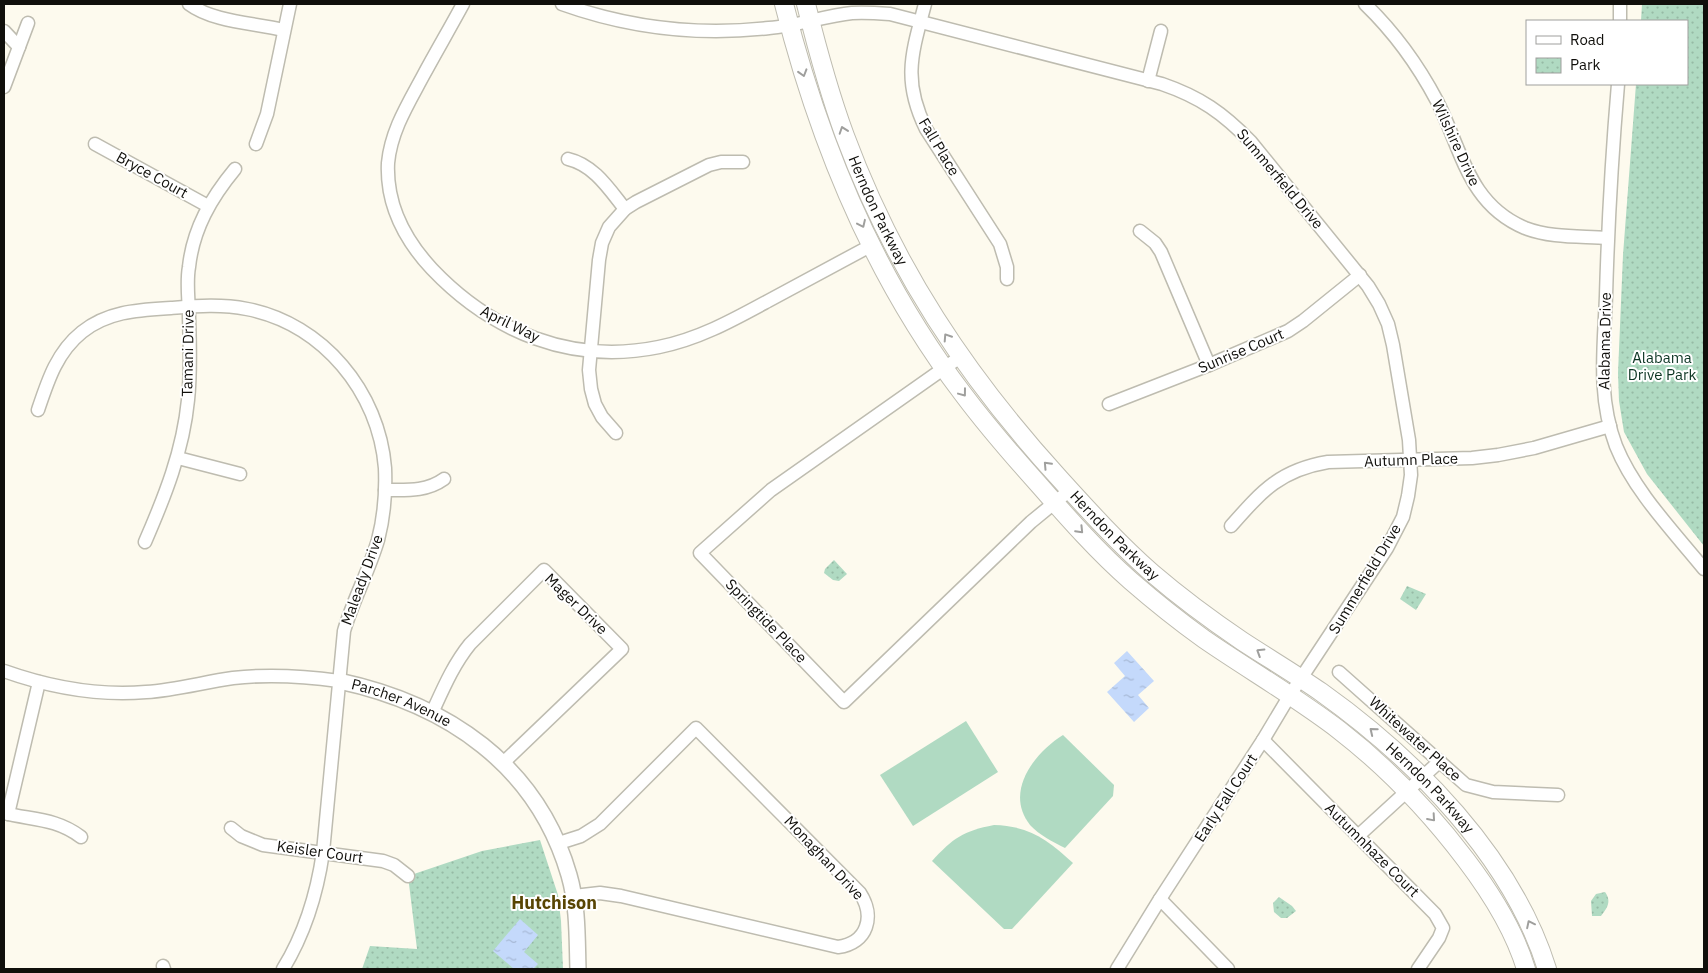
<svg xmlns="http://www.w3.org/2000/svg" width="1708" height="973" font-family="'IBM Plex Sans',sans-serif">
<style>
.grass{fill:#b0dac2}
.park{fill:url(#park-dots)}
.water{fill:url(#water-ripples)}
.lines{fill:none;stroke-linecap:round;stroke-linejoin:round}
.minor-casing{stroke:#bebcb0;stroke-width:15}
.tertiary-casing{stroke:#bebcb0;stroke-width:18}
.secondary-casing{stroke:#bebcb0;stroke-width:20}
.minor{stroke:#fff;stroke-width:12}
.tertiary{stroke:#fff;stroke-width:15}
.secondary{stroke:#fff;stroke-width:18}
.oneway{stroke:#9f9f9d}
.labels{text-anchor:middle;stroke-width:4;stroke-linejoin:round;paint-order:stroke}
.street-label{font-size:15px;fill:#100f0b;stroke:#fff}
.park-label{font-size:15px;fill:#0c3523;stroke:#fff}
.quarter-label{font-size:18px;font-weight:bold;fill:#584503;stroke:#fff}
</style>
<defs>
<pattern id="park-dots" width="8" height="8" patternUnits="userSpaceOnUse" patternTransform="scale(1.25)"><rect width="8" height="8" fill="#b0dac2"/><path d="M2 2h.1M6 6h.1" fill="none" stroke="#96baa5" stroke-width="1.8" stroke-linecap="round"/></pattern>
<pattern id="water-ripples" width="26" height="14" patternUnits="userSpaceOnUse" patternTransform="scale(1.25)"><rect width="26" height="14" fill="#c4d9fb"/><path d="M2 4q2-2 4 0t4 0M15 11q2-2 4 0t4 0" fill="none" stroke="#a7b9d6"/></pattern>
</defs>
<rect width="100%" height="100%" fill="#fdfaee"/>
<g class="grass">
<polygon points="966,721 998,772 913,826 880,775"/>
<path d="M 1063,735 L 1114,785 L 1113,796 L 1065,848 C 1053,842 1039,835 1030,825 C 1004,792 1034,753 1063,735 Z"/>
<path d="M 994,825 C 1030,826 1048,840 1073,863 L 1012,929 L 1004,929 L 932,861 C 953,838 963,831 994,825 Z"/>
</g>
<g class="park">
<polygon points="1642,4 1704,4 1704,546 1647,474 1624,432 1619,401 1618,373 1623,255 1636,84 1687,84 1687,21 1641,21"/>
<polygon points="834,560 847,574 839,581 833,580 824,573 825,569"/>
<polygon points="1407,586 1426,594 1416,610 1400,599"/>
<polygon points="540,840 558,895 561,921 563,969 362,969 370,946 417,949 408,876 482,851"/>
<path d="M 1605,892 C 1612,902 1607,908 1601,916 L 1592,916 L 1591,901 L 1596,894 Z"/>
<polygon points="1279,897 1292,906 1296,911 1287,918 1281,918 1274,912 1273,903"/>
</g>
<g class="water">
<polygon points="1127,651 1154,681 1138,695 1149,708 1134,722 1107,692 1125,676 1114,663"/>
<polygon points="520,919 538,935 524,952 538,964 533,969 514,969 493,951"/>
</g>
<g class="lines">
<g class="minor-casing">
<g id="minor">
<path d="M 189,4 C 213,22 254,23 283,30"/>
<path d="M 463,4 C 450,28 436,52 423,76 C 408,104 391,131 388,163 C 386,205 404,239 432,269 C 492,332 572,365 659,347 C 699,339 733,320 768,301 C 802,283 837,264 872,245"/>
<path d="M 562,4 C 629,28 698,36 769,28 C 797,26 824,16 852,13 C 864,12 877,13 890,14 L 1162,84 C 1200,97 1223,113 1251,142 L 1368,286 L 1379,304 L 1388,324 L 1393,345 L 1409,440 L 1411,475 L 1408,496 L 1403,517 L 1387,548 L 1290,695 L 1263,740 L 1160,899"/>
<path d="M 925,4 C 912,53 902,80 926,129 L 1000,244 L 1007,267 L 1007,279"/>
<path d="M 1365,4 C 1394,32 1418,65 1437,101 C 1462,150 1468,204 1525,228 C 1551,238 1580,236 1607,238"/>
<polyline points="1620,4 1620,21"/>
<polyline points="4,31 19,47 4,87"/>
<polyline points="19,47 28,23"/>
<polyline points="1148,81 1161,31"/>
<path d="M 1618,84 C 1612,154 1608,225 1606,296 C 1604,348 1597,396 1616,446 C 1634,491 1674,532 1704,569"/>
<polyline points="95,144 208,206"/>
<polyline points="256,144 267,114 290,4"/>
<path d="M 568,159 C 594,165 609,189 625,209"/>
<polyline points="1140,231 1155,243 1161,252 1209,365"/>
<polyline points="960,357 771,490 700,553 844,702 1031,522 1070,490"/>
<polyline points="1109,404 1209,365 1288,331 1303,321 1360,275"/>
<path d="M 38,410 C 48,380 57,352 82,332 C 108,311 139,310 171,308 C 197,306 221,304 247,309 C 323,324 379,392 385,468 C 386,492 384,517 378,540 C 369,571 353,600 344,631 L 323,852 C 317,894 305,933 283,969"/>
<polyline points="616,433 602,417 595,404 591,389 589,370 599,260 602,243 609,227 625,209 636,202 709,165 721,162 743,162"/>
<polyline points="178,458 240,474"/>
<path d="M 385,490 C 406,490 426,492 444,479"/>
<path d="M 1231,526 C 1262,491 1280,470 1328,462 L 1472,458 L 1498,455 L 1534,448 L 1610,426"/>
<path d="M 145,542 C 165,496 183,451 188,400 C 191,372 190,345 189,317 C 189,300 186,283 189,267 C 193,229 211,198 235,169"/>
<path d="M 4,671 C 49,687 98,696 146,692 C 176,690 204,682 233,678 C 269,674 303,676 339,681"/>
<polyline points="1339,672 1466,785 1493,792 1558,795"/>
<path d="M 432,713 C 443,689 453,665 470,644 L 544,570 L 622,649 L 503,763"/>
<polyline points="1263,740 1435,914 1443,928 1439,938 1418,969"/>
<path d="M 4,813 C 32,820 56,818 81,837"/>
<polyline points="8,814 39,682"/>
<polyline points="231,828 241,836 263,845 383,861 394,865 408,876"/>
<polyline points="1358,836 1440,761"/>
<path d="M 559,843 L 581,836 L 600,824 L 696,728 L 860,893 C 875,916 868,943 838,947 L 621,896 L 600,893 L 574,896"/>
<polyline points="163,966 164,969"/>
<polyline points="1117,969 1160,899 1228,969"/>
</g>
</g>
<g class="tertiary-casing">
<g id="tertiary">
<path id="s1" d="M 339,681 C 447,704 537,765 569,875 C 578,906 577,938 578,969"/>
</g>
</g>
<g class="secondary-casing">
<g id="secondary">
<path d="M 784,4 C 819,143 876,280 963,394 C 987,426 1013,456 1040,486 C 1068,518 1098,552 1131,581 C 1154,601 1179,621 1204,639 C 1249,670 1296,697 1339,730 C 1388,768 1429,811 1466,860 C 1491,893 1514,929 1526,969"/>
<path id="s2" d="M 806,4 C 817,48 829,93 845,136 C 894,268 966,376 1060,479 C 1089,511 1119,544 1152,573 C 1180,597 1211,620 1242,641 C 1268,658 1295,674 1321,692 C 1415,759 1512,857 1547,969"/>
</g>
</g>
<use href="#minor" class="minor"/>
<use href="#tertiary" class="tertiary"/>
<use href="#secondary" class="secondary"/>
</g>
<defs><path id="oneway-chevron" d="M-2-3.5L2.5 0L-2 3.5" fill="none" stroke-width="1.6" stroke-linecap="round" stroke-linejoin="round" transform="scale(1.25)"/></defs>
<g class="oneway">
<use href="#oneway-chevron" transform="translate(803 73) rotate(73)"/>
<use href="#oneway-chevron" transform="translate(843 130) rotate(-109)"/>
<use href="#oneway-chevron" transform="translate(862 224) rotate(65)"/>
<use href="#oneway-chevron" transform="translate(947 337) rotate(-123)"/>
<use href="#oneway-chevron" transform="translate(963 393) rotate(53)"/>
<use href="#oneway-chevron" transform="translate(1047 465) rotate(-133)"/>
<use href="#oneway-chevron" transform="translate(1080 530) rotate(46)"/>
<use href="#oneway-chevron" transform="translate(1260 652) rotate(-148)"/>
<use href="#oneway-chevron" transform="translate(1373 731) rotate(-141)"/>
<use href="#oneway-chevron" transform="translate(1432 818) rotate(49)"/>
<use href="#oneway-chevron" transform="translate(1530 924) rotate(-116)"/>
</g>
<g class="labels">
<g class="street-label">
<text transform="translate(1456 143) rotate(65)" y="5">Wilshire Drive</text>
<text transform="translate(939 147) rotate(59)" y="5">Fall Place</text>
<text transform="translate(152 175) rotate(29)" y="5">Bryce Court</text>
<text transform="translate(1280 179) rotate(50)" y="5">Summerfield Drive</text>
<text dy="5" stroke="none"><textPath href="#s2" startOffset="219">Herndon Parkway</textPath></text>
<text transform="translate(510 324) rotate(26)" y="5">April Way</text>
<text transform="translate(1605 341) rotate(-89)" y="5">Alabama Drive</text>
<text transform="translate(1241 351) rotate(-23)" y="5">Sunrise Court</text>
<text transform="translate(188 353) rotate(-89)" y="5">Tamani Drive</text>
<text transform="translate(1411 460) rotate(-2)" y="5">Autumn Place</text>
<text dy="5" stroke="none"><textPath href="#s2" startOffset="624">Herndon Parkway</textPath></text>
<text transform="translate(1365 579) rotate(-59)" y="5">Summerfield Drive</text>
<text transform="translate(362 580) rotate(-70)" y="5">Maleady Drive</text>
<text transform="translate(576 604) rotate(44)" y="5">Mager Drive</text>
<text transform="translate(766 621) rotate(46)" y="5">Springtide Place</text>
<text dy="5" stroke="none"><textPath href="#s1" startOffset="66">Parcher Avenue</textPath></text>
<text transform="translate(1415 739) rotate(42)" y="5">Whitewater Place</text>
<text dy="5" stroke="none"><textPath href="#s2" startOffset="1029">Herndon Parkway</textPath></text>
<text transform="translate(1226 798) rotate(-57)" y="5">Early Fall Court</text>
<text transform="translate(1372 850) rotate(45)" y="5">Autumnhaze Court</text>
<text transform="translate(320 852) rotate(8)" y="5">Keisler Court</text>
<text transform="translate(824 858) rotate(47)" y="5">Monaghan Drive</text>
</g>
<g class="park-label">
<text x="1662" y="363">Alabama<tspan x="1662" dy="17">Drive Park</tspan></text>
</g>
<g class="quarter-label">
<text x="554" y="909">Hutchison</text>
</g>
</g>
<rect width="1708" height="973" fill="none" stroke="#100f0b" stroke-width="10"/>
<rect x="1526" y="20" width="162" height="65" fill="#ffffff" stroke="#9f9f9d"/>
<rect x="1536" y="36" width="25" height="8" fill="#ffffff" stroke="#9f9f9d"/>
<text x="1570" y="45" font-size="15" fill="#100f0b">Road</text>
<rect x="1536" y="58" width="25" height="15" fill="url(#park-dots)" stroke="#9f9f9d"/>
<text x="1570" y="70" font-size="15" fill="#100f0b">Park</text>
</svg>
